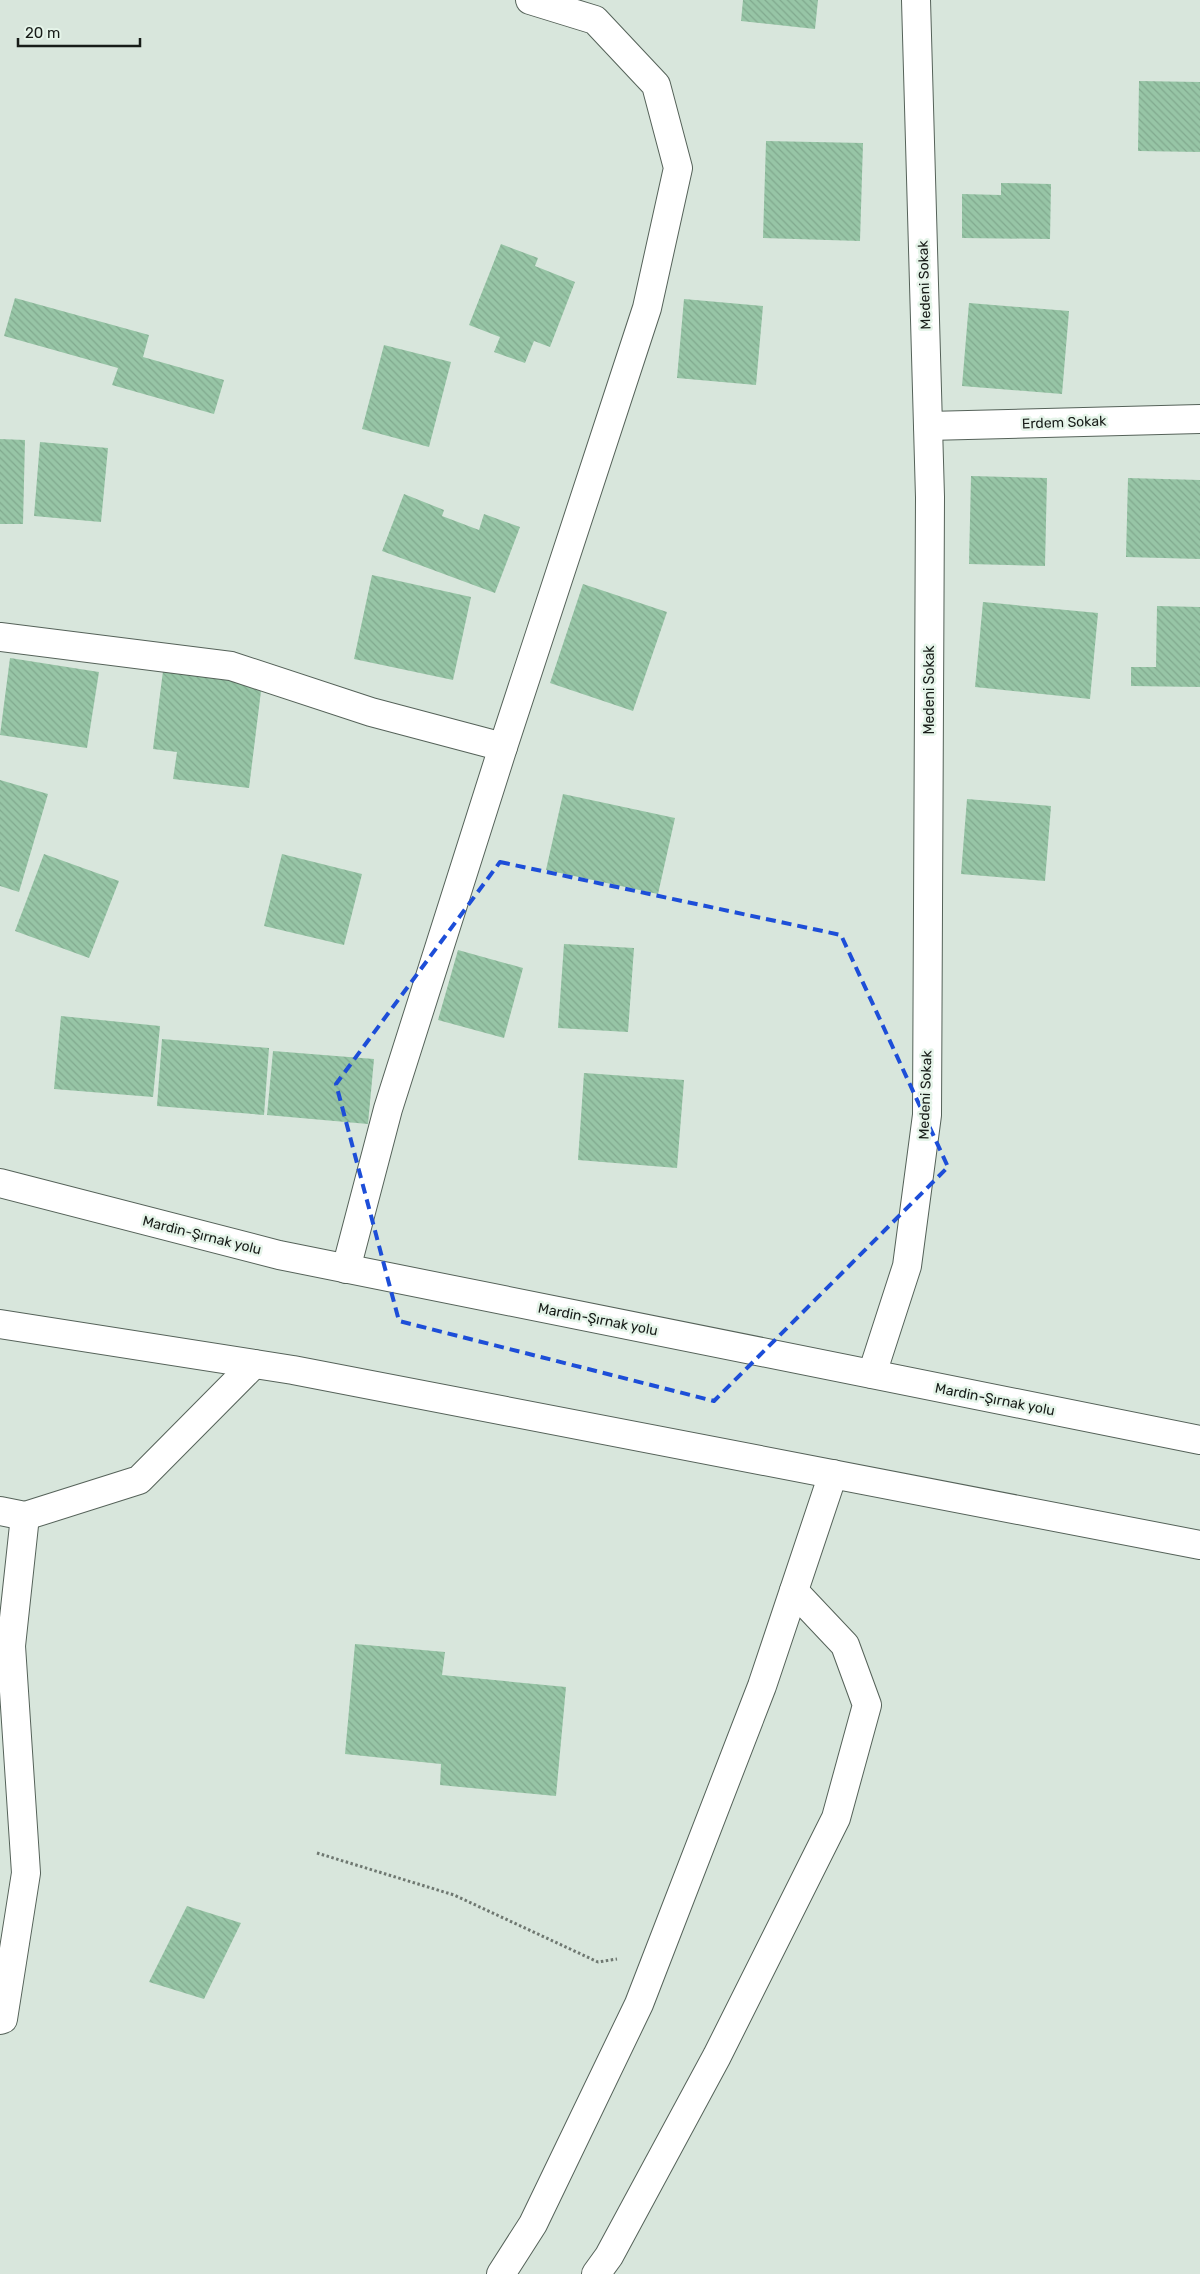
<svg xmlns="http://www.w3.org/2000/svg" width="1200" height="2274" font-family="Rubik,sans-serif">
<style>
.building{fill:url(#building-back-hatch)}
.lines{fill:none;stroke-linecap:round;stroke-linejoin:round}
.minor-casing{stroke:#556259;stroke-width:30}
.highway-casing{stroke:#556259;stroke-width:30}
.path{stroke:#6f7871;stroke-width:3;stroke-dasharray:2.5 2.5;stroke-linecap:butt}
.minor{stroke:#fff;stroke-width:28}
.highway{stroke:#fff;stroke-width:28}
.marked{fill:none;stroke:#1d4ed8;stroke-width:4;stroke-dasharray:10 6;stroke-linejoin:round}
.labels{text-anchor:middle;stroke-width:5;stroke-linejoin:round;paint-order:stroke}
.street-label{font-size:14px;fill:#171c18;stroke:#e5f4e9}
</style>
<defs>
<pattern id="building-back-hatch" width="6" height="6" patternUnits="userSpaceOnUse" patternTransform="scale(1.25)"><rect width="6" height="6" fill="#97c5a6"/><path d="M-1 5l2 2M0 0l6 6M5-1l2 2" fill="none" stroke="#81a98e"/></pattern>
</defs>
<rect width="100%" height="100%" fill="#d8e6dc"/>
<g class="building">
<polygon points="743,0 818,0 815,29 741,21"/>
<polygon points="1139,81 1200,82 1200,152 1138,151"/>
<polygon points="766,141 863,143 860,241 763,238"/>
<polygon points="1001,183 1051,184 1050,239 962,238 962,194 1001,195"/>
<polygon points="501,244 538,258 535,266 575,282 550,347 534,341 525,363 494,352 500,337 469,325"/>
<polygon points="15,298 149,335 143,357 224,380 214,414 112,385 118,368 4,336"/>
<polygon points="684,299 763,306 756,385 677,378"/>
<polygon points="969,303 1069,311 1062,394 962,386"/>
<polygon points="384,345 451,362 429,447 362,429"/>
<polygon points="0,439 25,440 23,524 0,524"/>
<polygon points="40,442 108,448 101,522 34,516"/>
<polygon points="971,476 1047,478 1045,566 969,564"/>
<polygon points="1128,478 1200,480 1200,559 1126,557"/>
<polygon points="404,494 444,510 442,516 479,530 484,514 520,527 495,593 382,551"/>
<polygon points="372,575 471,597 453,680 354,659"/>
<polygon points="583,584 667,612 633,711 550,683"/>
<polygon points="983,602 1098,613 1090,699 975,687"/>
<polygon points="1157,606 1200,607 1200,687 1131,686 1131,667 1156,667"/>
<polygon points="10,658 99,672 87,748 0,735"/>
<polygon points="163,671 262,683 249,788 173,779 177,752 153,749"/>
<polygon points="0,780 48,794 19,892 0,886"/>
<polygon points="563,794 675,818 658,894 546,870"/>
<polygon points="967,799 1051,806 1045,881 961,874"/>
<polygon points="44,854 119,881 89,958 15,931"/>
<polygon points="282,854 362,874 344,945 264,926"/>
<polygon points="564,944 634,948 628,1032 558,1028"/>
<polygon points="458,950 523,968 504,1038 438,1020"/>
<polygon points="61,1016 160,1026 153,1097 54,1089"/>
<polygon points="162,1039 269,1048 264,1115 157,1106"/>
<polygon points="273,1051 374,1059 368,1124 267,1115"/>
<polygon points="584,1073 684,1080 677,1168 578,1160"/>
<polygon points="355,1644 445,1652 442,1675 566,1687 556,1796 440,1785 441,1764 345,1754"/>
<polygon points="187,1906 241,1923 204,1999 149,1982"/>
</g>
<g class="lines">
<g class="minor-casing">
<g id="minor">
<polyline points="928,426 1200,419"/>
<polyline points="0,637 231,666 371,712 503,747"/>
<polyline points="346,1269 388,1109 503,747 647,308 678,168 656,85 595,20 530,0"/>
<polyline points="872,1374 907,1266 927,1115 930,497 916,0"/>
<polyline points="0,1511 25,1516 139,1480 254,1364"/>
<polyline points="0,2020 3,2019 26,1873 11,1646 25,1516"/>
<polyline points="501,2274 533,2224 639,2004 762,1686 833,1474"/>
<polyline points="596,2274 609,2256 717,2056 836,1818 867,1705 845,1645 794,1591"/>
</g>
</g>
<g class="highway-casing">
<g id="highway">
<polyline points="0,1183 279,1255 1200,1440"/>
<polyline points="0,1324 293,1370 1200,1545"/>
</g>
</g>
<polyline class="path" points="317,1853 454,1895 598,1962 617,1959"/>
<use href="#minor" class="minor"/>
<use href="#highway" class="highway"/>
</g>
<path class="marked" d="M 500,862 L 841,935 L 948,1167 L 714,1401 L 399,1321 L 336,1084 Z"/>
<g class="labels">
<g class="street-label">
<text transform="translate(924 285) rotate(-92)" y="5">Medeni Sokak</text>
<text transform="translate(1064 422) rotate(-2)" y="5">Erdem Sokak</text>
<text transform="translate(929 690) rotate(-90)" y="5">Medeni Sokak</text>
<text transform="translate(925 1095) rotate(-88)" y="5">Medeni Sokak</text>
<text transform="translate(202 1235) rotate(14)" y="5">Mardin-Şırnak yolu</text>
<text transform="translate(598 1319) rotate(11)" y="5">Mardin-Şırnak yolu</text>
<text transform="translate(995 1399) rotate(11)" y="5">Mardin-Şırnak yolu</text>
</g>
</g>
<path d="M18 38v8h122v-8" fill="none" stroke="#171c18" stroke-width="2.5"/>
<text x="25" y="38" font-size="15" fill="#171c18" stroke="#e5f4e9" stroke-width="4" paint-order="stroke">20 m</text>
</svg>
